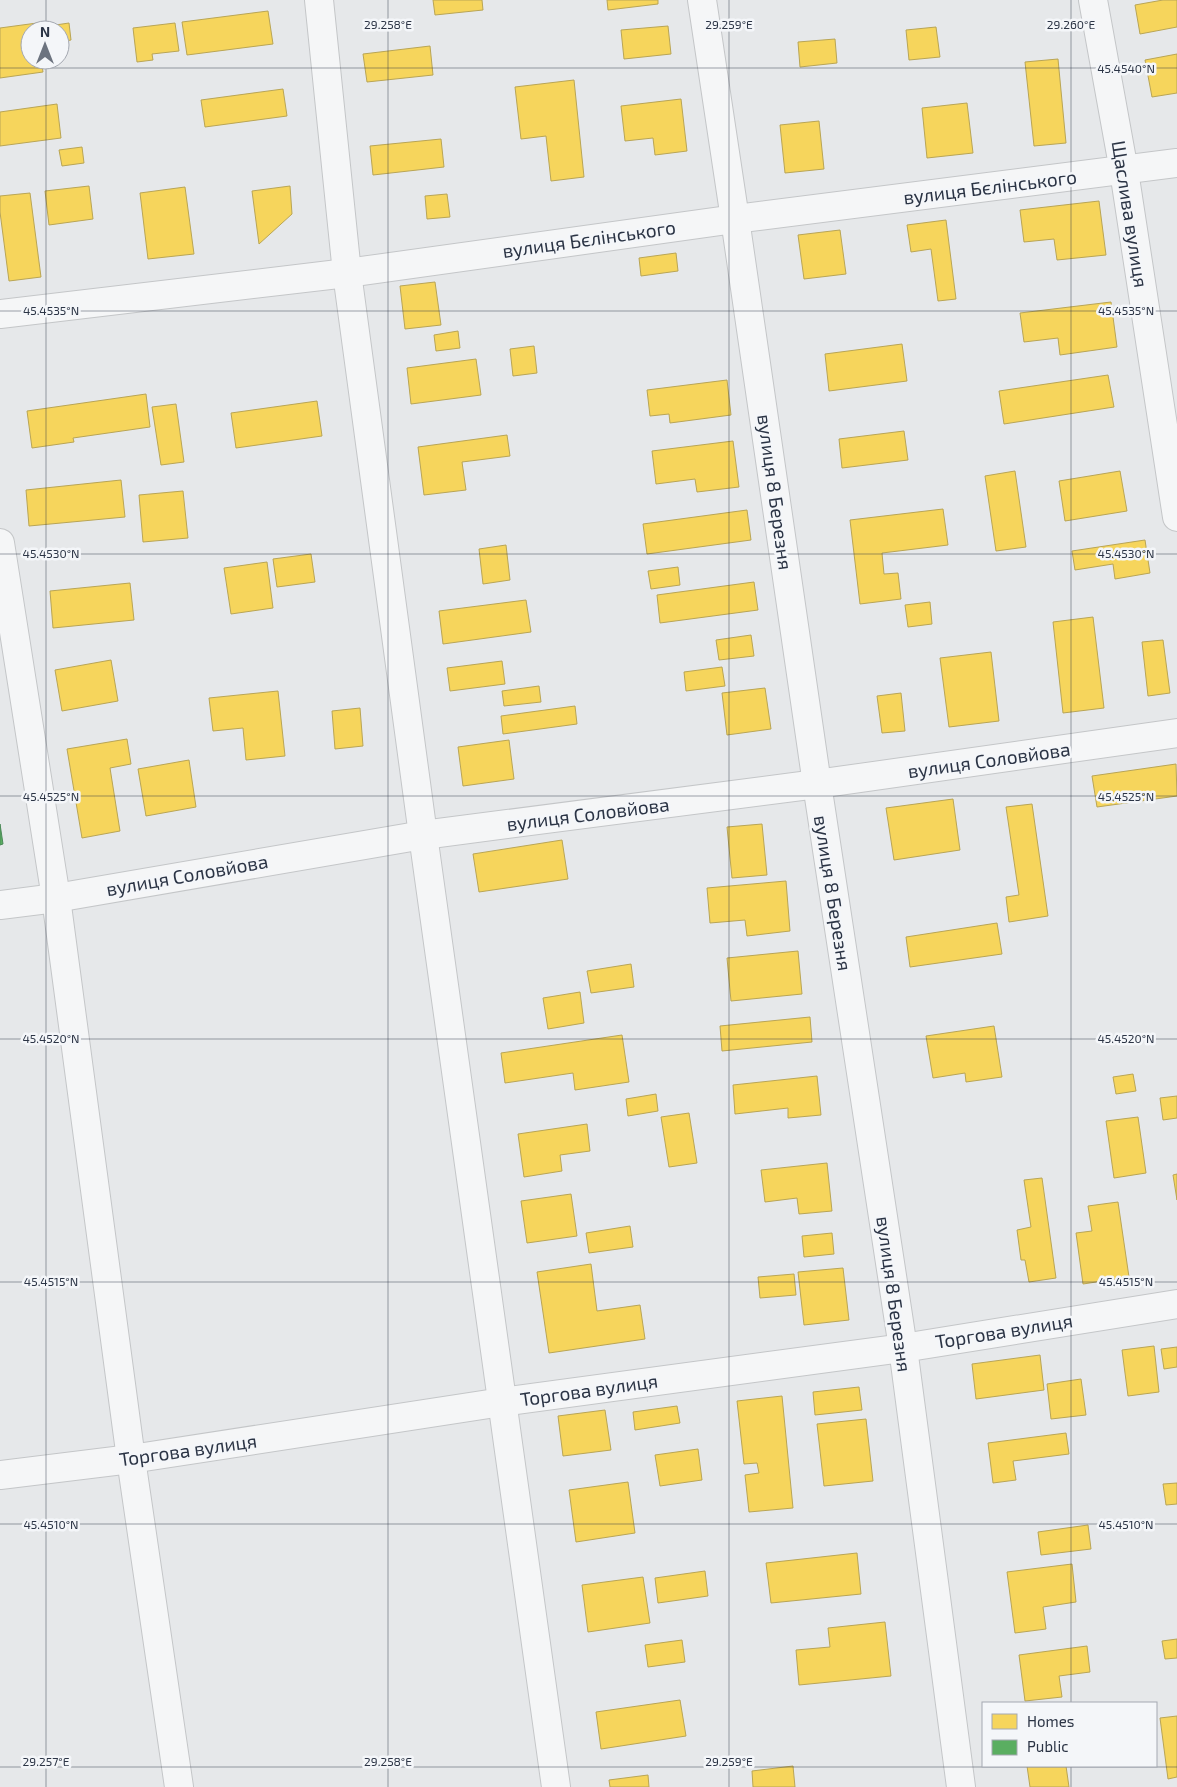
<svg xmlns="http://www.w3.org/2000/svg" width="1177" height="1787" font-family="'Exo 2',sans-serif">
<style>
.homes{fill:#f6d55c;stroke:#b9a555}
.public{fill:#5aae61;stroke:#4c8959}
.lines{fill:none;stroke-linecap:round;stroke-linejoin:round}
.minor-casing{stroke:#c4c6c8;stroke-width:30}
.minor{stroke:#f5f6f7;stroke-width:28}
.ticks{fill:none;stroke:#2b3445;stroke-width:1;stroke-opacity:0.45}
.labels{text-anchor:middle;stroke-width:5;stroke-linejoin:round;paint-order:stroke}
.street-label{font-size:19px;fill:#2b3445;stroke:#f4f6f9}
.ticks-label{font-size:12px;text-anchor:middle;fill:#2b3445;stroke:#f4f6f9;stroke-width:5;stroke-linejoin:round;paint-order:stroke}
</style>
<rect width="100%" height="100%" fill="#e6e8ea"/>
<g class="homes">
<polygon points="433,0 482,0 483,10 435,15"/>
<polygon points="607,0 658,0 658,4 608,10"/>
<polygon points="1163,0 1177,0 1177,27 1140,34 1135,5"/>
<polygon points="268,11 273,44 187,55 182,22"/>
<polygon points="37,23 37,30 30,30 30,60 41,60 43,72 0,78 0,28"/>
<polygon points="69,23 71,40 60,42 60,30 43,30 42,27"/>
<polygon points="175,23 179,51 152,54 153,60 137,62 133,28"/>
<polygon points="668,26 671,54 624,59 621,30"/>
<polygon points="936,27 940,57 909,60 906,30"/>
<polygon points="835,39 837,63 800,67 798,42"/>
<polygon points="430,46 433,75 367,82 363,54"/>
<polygon points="1177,54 1177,93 1152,97 1145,60"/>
<polygon points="1058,59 1066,143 1034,146 1025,62"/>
<polygon points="574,80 584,177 551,181 546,136 521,139 515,87"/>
<polygon points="283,89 287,116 205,127 201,100"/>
<polygon points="681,99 687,151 655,155 653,138 625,141 621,106"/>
<polygon points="967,103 973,153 927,158 922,108"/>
<polygon points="57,104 61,138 0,146 0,112"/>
<polygon points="819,121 824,169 785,173 780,125"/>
<polygon points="441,139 444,167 373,175 370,146"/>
<polygon points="82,147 84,163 62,166 59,150"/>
<polygon points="89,186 93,219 49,225 45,191"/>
<polygon points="290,186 292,214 259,244 252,191"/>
<polygon points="185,187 194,254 148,259 140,193"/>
<polygon points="30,193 41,277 9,281 0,212 0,196"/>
<polygon points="447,194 450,217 427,219 425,196"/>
<polygon points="1099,201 1106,255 1057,260 1054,239 1024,242 1020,210"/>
<polygon points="946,220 956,299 938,301 931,249 911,252 907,225"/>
<polygon points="840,230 846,274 804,279 798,235"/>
<polygon points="676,253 678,271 641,276 639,258"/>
<polygon points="435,282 441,325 405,329 400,286"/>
<polygon points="1111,302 1117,347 1060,355 1058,338 1024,342 1020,313"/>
<polygon points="458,331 460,348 436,351 434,335"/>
<polygon points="902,344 907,381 829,391 825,354"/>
<polygon points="534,346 537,373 513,376 510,349"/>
<polygon points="476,359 481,395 411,404 407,368"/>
<polygon points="1108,375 1114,407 1004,424 999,391"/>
<polygon points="727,380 731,415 670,423 669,414 650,416 647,390"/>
<polygon points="146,394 150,427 73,438 74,442 32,448 27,411"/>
<polygon points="317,401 322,436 236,448 231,413"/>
<polygon points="176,404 184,462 161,465 152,407"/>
<polygon points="904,431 908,460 842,468 839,439"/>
<polygon points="507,435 510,456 462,462 466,490 424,495 418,447"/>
<polygon points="733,441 739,487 697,492 695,479 656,484 652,451"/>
<polygon points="1015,471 1026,547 996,551 985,476"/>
<polygon points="1120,471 1127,511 1065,521 1059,481"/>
<polygon points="121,480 125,517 29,526 26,490"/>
<polygon points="183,491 188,538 143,542 139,495"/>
<polygon points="943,509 948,545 882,553 884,574 898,573 901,599 860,604 850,520"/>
<polygon points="747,510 751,540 647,554 643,524"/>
<polygon points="1145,540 1150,573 1115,579 1113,564 1075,570 1072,551"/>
<polygon points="506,545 510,580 483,584 479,549"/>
<polygon points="311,554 315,582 277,587 273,559"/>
<polygon points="267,562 273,608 231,614 224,568"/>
<polygon points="678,567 680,585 651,589 648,571"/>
<polygon points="754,582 758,610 660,623 657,595"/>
<polygon points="130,583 134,620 53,628 50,591"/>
<polygon points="526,600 531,632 443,644 439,611"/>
<polygon points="930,602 932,624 908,627 905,605"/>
<polygon points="1093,617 1104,708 1063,713 1053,622"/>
<polygon points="751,635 754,656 719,660 716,640"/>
<polygon points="1163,640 1170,693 1148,696 1142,642"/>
<polygon points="991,652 999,721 949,727 940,658"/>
<polygon points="111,660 118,701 62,711 55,670"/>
<polygon points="502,661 505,684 450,691 447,668"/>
<polygon points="722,667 725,686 686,691 684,672"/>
<polygon points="539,686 541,702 504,706 502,691"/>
<polygon points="765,688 771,729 727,735 722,693"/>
<polygon points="278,691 285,756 246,760 243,728 213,731 209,698"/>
<polygon points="901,693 905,731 882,733 877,696"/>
<polygon points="575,706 577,724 503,734 501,716"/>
<polygon points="360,708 363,746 335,749 332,711"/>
<polygon points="127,739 131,764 110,768 120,831 82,838 67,749"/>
<polygon points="509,740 514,779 463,786 458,747"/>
<polygon points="189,760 196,807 146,816 138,769"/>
<polygon points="1176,764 1177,796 1097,807 1092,776"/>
<polygon points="953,799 960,850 894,860 886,808"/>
<polygon points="1032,804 1048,916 1009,922 1006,897 1019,895 1006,807"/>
<polygon points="762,824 767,875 732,878 727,827"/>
<polygon points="562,840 568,879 479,892 473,854"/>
<polygon points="786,881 790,931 747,936 745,920 710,923 707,888"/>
<polygon points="997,923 1002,954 910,967 906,937"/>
<polygon points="798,951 802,994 731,1001 727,958"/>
<polygon points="631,964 634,987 591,993 587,971"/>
<polygon points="580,992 584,1023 548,1029 543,998"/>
<polygon points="810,1017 812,1042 722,1051 720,1026"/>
<polygon points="994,1026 1002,1077 966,1082 965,1073 933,1078 926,1036"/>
<polygon points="622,1035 629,1082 575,1090 573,1073 505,1083 501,1053"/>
<polygon points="1133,1074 1136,1091 1116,1094 1113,1077"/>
<polygon points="817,1076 821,1115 788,1118 788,1108 735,1114 733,1085"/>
<polygon points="656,1094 658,1111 628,1116 626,1099"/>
<polygon points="1177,1096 1177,1118 1163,1120 1160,1098"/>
<polygon points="689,1113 697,1163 669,1167 661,1117"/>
<polygon points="1138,1117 1146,1173 1114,1178 1106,1121"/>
<polygon points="587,1124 590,1151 560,1155 562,1171 524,1177 518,1134"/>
<polygon points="827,1163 832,1211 799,1214 797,1198 765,1202 761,1170"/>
<polygon points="1177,1174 1177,1200 1173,1175"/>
<polygon points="1042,1178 1056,1278 1029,1282 1025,1260 1021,1260 1017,1230 1031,1227 1024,1180"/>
<polygon points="571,1194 577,1236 527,1243 521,1201"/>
<polygon points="1118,1202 1129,1277 1083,1284 1076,1233 1092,1231 1088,1206"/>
<polygon points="630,1226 633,1247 589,1253 586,1233"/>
<polygon points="832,1233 834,1254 804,1257 802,1236"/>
<polygon points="591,1264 597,1311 640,1305 645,1339 549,1353 537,1272"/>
<polygon points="843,1268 849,1320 804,1325 798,1272"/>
<polygon points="794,1274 796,1295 760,1298 758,1277"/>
<polygon points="1154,1346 1159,1392 1128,1396 1122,1350"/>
<polygon points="1177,1347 1177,1367 1164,1369 1161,1349"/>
<polygon points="1040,1355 1044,1390 976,1399 972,1364"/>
<polygon points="1081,1379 1086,1415 1051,1419 1047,1384"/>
<polygon points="859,1387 862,1410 815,1415 813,1392"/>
<polygon points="782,1396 793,1508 749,1512 745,1475 759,1473 757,1463 744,1464 737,1401"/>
<polygon points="677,1406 680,1423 635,1430 633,1412"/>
<polygon points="605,1410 611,1450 563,1456 558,1416"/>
<polygon points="866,1419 873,1481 824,1486 817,1424"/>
<polygon points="1066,1433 1069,1454 1013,1461 1016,1480 993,1483 988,1443"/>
<polygon points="698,1449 702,1480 660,1486 655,1455"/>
<polygon points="628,1482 635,1533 576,1542 569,1490"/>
<polygon points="1177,1483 1177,1504 1166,1505 1163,1484"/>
<polygon points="1088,1525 1091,1549 1041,1555 1038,1532"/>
<polygon points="857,1553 861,1594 771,1603 766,1563"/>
<polygon points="1072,1564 1076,1602 1043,1607 1046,1629 1015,1633 1007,1572"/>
<polygon points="705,1571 708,1596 658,1603 655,1578"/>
<polygon points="643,1577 650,1623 588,1632 582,1585"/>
<polygon points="885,1622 891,1676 799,1685 796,1650 830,1647 828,1628"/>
<polygon points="1177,1639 1177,1658 1165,1659 1162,1641"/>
<polygon points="682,1640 685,1662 648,1667 645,1645"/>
<polygon points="1087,1646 1090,1672 1059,1676 1062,1697 1025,1701 1019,1655"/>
<polygon points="680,1700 686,1736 601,1749 596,1712"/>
<polygon points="1177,1716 1177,1777 1168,1779 1160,1718"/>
<polygon points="793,1766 795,1787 753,1787 752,1771"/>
<polygon points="1027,1766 1066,1766 1069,1787 1030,1787"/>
<polygon points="648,1775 649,1787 610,1787 609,1780"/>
</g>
<polygon class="public" points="0,824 3,844 0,845"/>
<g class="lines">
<g class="minor-casing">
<g id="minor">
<polyline points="319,0 347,273 423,835 556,1787"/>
<polyline points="702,0 735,219 817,784 903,1348 961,1787"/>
<polyline points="1093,0 1124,171 1177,517"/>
<polyline points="0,314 347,273 735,219 1177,163"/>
<polyline points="0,543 56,898 131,1459 179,1787"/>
<polyline points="0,905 56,898 423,835 817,784 1177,733"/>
<polyline points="0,1475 131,1459 502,1402 903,1348 1177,1304"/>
</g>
</g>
<use href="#minor" class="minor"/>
</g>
<path class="ticks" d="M 46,0 L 46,30M 388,0 L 388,1787M 729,0 L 729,1787M 1071,0 L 1071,1703M 46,60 L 46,1787M 0,68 L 1177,68M 0,311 L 1177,311M 0,554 L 1177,554M 0,796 L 1177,796M 0,1039 L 1177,1039M 0,1282 L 1177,1282M 0,1524 L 1177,1524M 1071,1766 L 1071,1787M 0,1767 L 1177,1767"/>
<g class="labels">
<g class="street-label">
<text transform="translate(990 187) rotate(-7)" y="7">вулиця Бєлінського</text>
<text transform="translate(1130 214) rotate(81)" y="7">Щаслива вулиця</text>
<text transform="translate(589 239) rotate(-8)" y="7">вулиця Бєлінського</text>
<text transform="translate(775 492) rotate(82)" y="7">вулиця 8 Березня</text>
<text transform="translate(989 760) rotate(-8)" y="7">вулиця Соловйова</text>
<text transform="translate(588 814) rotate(-7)" y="7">вулиця Соловйова</text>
<text transform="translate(187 875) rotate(-10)" y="7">вулиця Соловйова</text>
<text transform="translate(833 893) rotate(81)" y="7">вулиця 8 Березня</text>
<text transform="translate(894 1294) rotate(82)" y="7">вулиця 8 Березня</text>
<text transform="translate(1004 1331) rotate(-9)" y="7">Торгова вулиця</text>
<text transform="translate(589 1390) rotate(-8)" y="7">Торгова вулиця</text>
<text transform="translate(188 1450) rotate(-8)" y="7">Торгова вулиця</text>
</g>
</g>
<g class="ticks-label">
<text x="388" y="29">29.258°E</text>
<text x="729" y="29">29.259°E</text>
<text x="1071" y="29">29.260°E</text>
<text x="1126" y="73">45.4540°N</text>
<text x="51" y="315">45.4535°N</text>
<text x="1126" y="315">45.4535°N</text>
<text x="51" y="558">45.4530°N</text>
<text x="1126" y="558">45.4530°N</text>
<text x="51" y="801">45.4525°N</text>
<text x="1126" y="801">45.4525°N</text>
<text x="51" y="1043">45.4520°N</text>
<text x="1126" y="1043">45.4520°N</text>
<text x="51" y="1286">45.4515°N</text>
<text x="1126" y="1286">45.4515°N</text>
<text x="51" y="1529">45.4510°N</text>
<text x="1126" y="1529">45.4510°N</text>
<text x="46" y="1766">29.257°E</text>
<text x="388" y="1766">29.258°E</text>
<text x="729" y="1766">29.259°E</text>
</g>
<rect x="982" y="1702" width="175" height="65" fill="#f4f6f9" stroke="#a4a8b1"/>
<rect x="992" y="1714" width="25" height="15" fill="#f6d55c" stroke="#a4a8b1"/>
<text x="1027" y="1727" font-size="15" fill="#2b3445">Homes</text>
<rect x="992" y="1740" width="25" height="15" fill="#5aae61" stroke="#a4a8b1"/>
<text x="1027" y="1752" font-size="15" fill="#2b3445">Public</text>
<g transform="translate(45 45)"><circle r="24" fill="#f4f6f9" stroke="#a4a8b1"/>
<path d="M0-4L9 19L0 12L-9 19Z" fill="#6c737f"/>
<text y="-8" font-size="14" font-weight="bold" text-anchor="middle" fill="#2b3445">N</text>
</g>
</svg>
